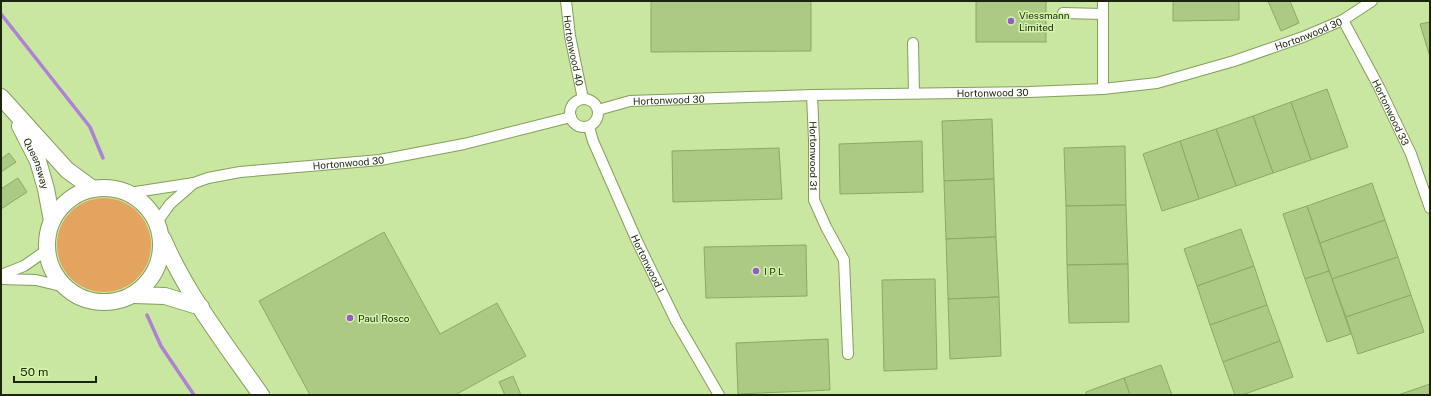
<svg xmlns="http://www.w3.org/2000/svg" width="1431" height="396" font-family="'Public Sans',sans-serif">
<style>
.green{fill:#e3a460}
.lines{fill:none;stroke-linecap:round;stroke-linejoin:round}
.stream{stroke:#ad82d5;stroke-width:3.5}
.building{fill:#acca84;stroke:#8ca964}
.minor-casing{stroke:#839f5b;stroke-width:12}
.primary-casing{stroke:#839f5b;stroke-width:18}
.minor{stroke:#fff;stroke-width:10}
.primary{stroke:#fff;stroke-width:16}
.poi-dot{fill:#9959ce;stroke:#d6f5ad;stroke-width:1.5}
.labels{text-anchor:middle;stroke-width:3;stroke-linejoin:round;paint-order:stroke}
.poi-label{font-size:10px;fill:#1b2509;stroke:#d6f5ad;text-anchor:start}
.street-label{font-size:10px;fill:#1b2509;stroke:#d6f5ad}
</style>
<rect width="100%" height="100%" fill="#c9e7a0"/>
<circle class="green" cx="104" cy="245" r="47"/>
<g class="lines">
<g class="stream">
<polyline points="1,14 90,127 103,158"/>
<polyline points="147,315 161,346 194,395"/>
</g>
</g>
<g class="building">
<polygon points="651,1 811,1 811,51 651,52"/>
<rect x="976" y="1" width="70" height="41"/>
<polygon points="1173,1 1239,1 1239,20 1173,21"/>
<polygon points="1268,1 1290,1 1299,23 1281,31"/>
<polygon points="1430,22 1430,57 1420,24"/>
<polygon points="1327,89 1348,147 1311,160 1291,102"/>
<polygon points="1291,102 1311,160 1273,173 1253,116"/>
<polygon points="1253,116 1273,173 1236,186 1216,129"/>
<polygon points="992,119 994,179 944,181 942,121"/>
<polygon points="1216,129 1236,186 1199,199 1180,141"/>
<polygon points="922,141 923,192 840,194 839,144"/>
<polygon points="1180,141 1199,199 1162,211 1143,154"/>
<polygon points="1125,146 1126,205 1066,206 1064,148"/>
<polygon points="779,148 782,199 673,202 672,151"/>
<polygon points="9,153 16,162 1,172 1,159"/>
<polygon points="18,178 27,192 1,209 1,189"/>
<polygon points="994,179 996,237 946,239 944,181"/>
<polygon points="1372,183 1385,220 1320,243 1307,206"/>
<polygon points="1126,205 1128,264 1067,265 1066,206"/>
<polygon points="1307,206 1329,271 1305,279 1283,214"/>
<polygon points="1385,220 1398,257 1332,279 1320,243"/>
<polygon points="1241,229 1254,266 1197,286 1184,249"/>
<polygon points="384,232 440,334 497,303 526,356 455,395 310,395 259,301"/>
<polygon points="996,237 999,297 948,299 946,239"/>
<polygon points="806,245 807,296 706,298 704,247"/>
<polygon points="1398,257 1411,295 1346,317 1332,279"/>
<polygon points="1128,264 1129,322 1069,323 1067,265"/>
<polygon points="1254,266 1267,305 1210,325 1197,286"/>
<polygon points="1329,271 1351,334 1327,342 1305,279"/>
<polygon points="935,279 937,369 884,371 882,280"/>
<polygon points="1411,295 1424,332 1358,354 1346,317"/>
<polygon points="999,297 1001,356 950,359 948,299"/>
<polygon points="1267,305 1280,341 1223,362 1210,325"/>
<polygon points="828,339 830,390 738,394 736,343"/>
<polygon points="1280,341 1293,377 1242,395 1235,395 1223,362"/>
<polygon points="1161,365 1172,395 1130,395 1124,378"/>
<polygon points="513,376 521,395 505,395 499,382"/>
<polygon points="1124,378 1130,395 1086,395 1086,392"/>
<polygon points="1430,384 1430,395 1398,395"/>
</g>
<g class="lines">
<g class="minor-casing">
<g id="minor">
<path id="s1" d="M 566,1 L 570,36 L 583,99"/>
<polyline points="1103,1 1103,89"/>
<polyline points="1063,13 1103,14"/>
<path id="s2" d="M 1343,20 L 1379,87 L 1411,154 L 1430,208"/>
<polyline points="913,43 914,93"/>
<path id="s3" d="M 812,95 L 814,140 L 814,200 L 826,227 L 844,260 L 848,354"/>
<circle cx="584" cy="113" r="14"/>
<path id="s4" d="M 598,110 L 630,101 L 812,95 L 1029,92 L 1103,89 L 1157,83 L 1234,61 L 1303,37 L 1343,20 L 1372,1"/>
<path id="s5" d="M 589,127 L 593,141 L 637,241 L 676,321 L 719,395"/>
<path id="s6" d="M 129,193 L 194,183 L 208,178 L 240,172 L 380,160 L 464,144 L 571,117"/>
<polyline points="157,222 170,204 194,183"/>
<polyline points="1,275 24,266 47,250"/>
<polyline points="1,279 36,280 65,287"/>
</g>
</g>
<g class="primary-casing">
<g id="primary">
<polyline points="1,97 67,170 93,189"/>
<path id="s7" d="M 20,126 L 38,161 L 46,189 L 52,221"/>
<circle cx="104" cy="245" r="57"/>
<path d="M 163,239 C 187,295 226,345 261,395"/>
<polyline points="133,295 165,296 201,307"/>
</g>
</g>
<use href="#minor" class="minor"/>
<use href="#primary" class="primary"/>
</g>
<g class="poi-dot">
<circle cx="1011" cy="21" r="4"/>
<circle cx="756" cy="271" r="4"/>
<circle cx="350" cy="318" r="4"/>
</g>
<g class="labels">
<g class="poi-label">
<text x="1019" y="19">Viessmann<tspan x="1019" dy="12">Limited</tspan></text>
<text x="764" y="275">I P L</text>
<text x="358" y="322">Paul Rosco</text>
</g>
<g class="street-label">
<text dy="4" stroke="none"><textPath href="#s4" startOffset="720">Hortonwood 30</textPath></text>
<text dy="4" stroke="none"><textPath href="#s1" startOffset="50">Hortonwood 40</textPath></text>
<text dy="4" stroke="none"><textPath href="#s4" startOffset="396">Hortonwood 30</textPath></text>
<text dy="4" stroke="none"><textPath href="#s4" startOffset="72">Hortonwood 30</textPath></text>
<text dy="4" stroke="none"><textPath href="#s2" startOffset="104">Hortonwood 33</textPath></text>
<text dy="4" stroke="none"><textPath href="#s3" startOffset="61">Hortonwood 31</textPath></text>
<text dy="4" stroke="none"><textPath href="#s6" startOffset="222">Hortonwood 30</textPath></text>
<text dy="4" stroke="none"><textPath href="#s7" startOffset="41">Queensway</textPath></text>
<text dy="4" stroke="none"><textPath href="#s5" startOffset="149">Hortonwood 1</textPath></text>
</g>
</g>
<rect width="1431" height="396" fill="none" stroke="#1b2509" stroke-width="4"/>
<path d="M14 376v6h82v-6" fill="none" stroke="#1b2509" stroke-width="2"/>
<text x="20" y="376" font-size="12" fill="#1b2509" stroke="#d6f5ad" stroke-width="3" paint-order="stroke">50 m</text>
</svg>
